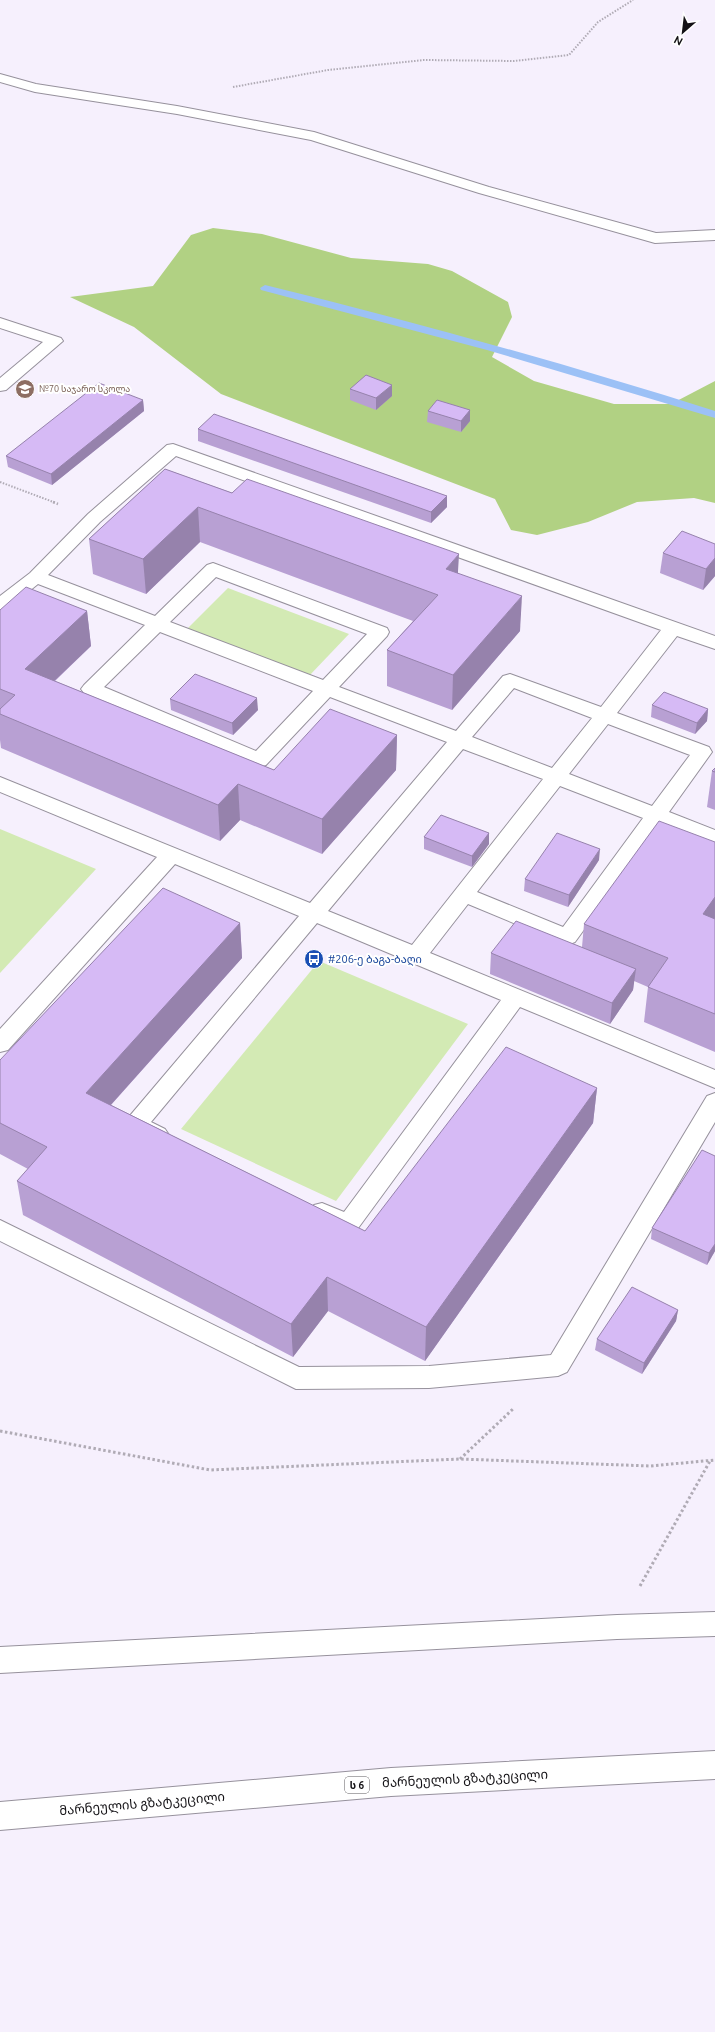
<svg xmlns="http://www.w3.org/2000/svg" width="715" height="2032" font-family="Ubuntu,'Noto Sans Georgian',sans-serif">
<style>
.green{fill:#d3eab4}
.forest{fill:#b1d183}
.lines{fill:none;stroke-linecap:round;stroke-linejoin:round}
.stream{fill:#9cc1f6;fill-rule:evenodd}
.minor-casing{stroke:#96919c;stroke-width:2}
.highway-casing{stroke:#96919c;stroke-width:2}
.path-far2{stroke:#b0abb5;stroke-width:2;stroke-dasharray:1.5 1.5;stroke-linecap:butt}
.path-far1{stroke:#b0abb5;stroke-width:2.5;stroke-dasharray:2 2;stroke-linecap:butt}
.path{stroke:#b0abb5;stroke-width:3;stroke-dasharray:2.5 2.5;stroke-linecap:butt}
.minor{fill:#fff;fill-rule:evenodd}
.highway{fill:#fff;fill-rule:evenodd}
.wall{fill:#b8a0d3}
.shaded-wall{fill:#9682ac}
.building{fill:#d6baf5;stroke:#9682ac}
.labels{text-anchor:middle;stroke-width:4;stroke-linejoin:round;paint-order:stroke}
.far-education-label{font-size:9px;fill:#785e54;stroke:#fff;text-anchor:start}
.shield{fill:#fff;stroke:#5a595c;stroke-width:1}
.shield-label{font-size:10px;font-weight:bold;fill:#141216}
.transit-label{font-size:11px;fill:#164399;stroke:#fff;text-anchor:start}
.near-street-label{font-size:13px;fill:#141216;stroke:#fff}
</style>
<rect width="100%" height="100%" fill="#f6f0fd"/>
<g class="green">
<polygon points="228,588 349,634 309,676 187,629"/>
<polygon points="0,829 96,869 0,973"/>
<polygon points="319,961 468,1024 336,1201 181,1129"/>
</g>
<polygon class="forest" points="213,228 262,234 351,258 428,264 452,271 508,302 512,317 492,357 534,381 614,404 671,404 715,381 715,503 694,498 637,502 588,522 537,535 511,530 495,499 221,394 134,327 70,297 153,286 191,235"/>
<g class="lines">
<path class="stream" d="M 265,285 C 416,322 566,364 715,411 L 715,418 L 487,350 L 261,290 L 260,288 Z"/>
<g class="minor-casing">
<g id="minor">
<polygon points="0,74 36,84 177,106 314,132 489,187 656,233 715,230 715,240 655,243 479,193 311,140 177,114 35,92 0,82"/>
<polygon points="0,318 61,338 63,341 6,390 0,391 0,378 43,342 0,328"/>
<path d="M 173,444 L 715,636 L 715,649 L 677,636 L 617,713 L 709,747 L 712,752 L 669,812 L 715,830 L 715,845 L 660,825 L 575,942 L 567,945 L 559,942 L 468,904 L 430,953 L 715,1070 L 715,1088 L 520,1007 L 356,1231 L 348,1234 L 340,1231 L 314,1219 L 310,1212 L 314,1205 L 322,1203 L 344,1212 L 501,1000 L 317,923 L 151,1122 L 165,1129 L 169,1135 L 165,1141 C 152,1146 131,1136 125,1124 L 128,1118 L 299,916 L 175,864 L 8,1050 L 0,1052 L 0,1029 L 157,857 L 0,792 L 0,777 L 310,903 L 447,742 L 330,697 L 266,765 L 259,767 L 252,765 L 84,693 L 81,689 L 84,685 L 145,625 L 38,584 L 7,609 L 0,611 L 0,596 L 30,573 L 88,514 L 167,445 ZM 176,456 L 661,630 L 601,707 L 510,674 L 503,676 L 456,731 L 339,687 L 387,636 L 389,632 L 387,628 L 213,563 L 207,565 L 155,616 L 48,575 L 100,522 ZM 216,577 L 367,634 L 323,680 L 170,622 ZM 160,632 L 313,691 L 256,751 L 104,687 ZM 514,688 L 592,718 L 552,768 L 472,737 ZM 608,724 L 690,755 L 652,806 L 569,774 ZM 463,749 L 543,779 L 412,945 L 328,911 ZM 560,786 L 643,818 L 563,927 L 477,892 Z"/>
<polygon points="715,1093 715,1122 567,1372 558,1376 429,1388 296,1389 0,1241 0,1220 299,1367 429,1366 551,1355 707,1096"/>
</g>
</g>
<g class="highway-casing">
<g id="highway">
<polygon points="715,1612 715,1636 617,1639 0,1673 0,1647 617,1615"/>
<polygon points="715,1751 715,1779 391,1796 0,1830 0,1802 391,1768"/>
</g>
</g>
<g class="path-far2">
<polyline points="233,87 328,70 424,60 514,61 569,55 598,22 633,0"/>
<polyline points="0,482 56,503"/>
</g>
<polyline class="path-far1" points="53,502 58,504"/>
<g class="path">
<polyline points="0,1431 210,1470 460,1459 650,1466 715,1460"/>
<polyline points="460,1459 513,1409"/>
<polyline points="640,1586 710,1461"/>
</g>
<use href="#minor" class="minor"/>
<use href="#highway" class="highway"/>
</g>
<g class="wall">
<polygon points="350,389 392,396 376,410 350,400"/>
<polygon points="143,400 144,411 52,485 8,467 6,456"/>
<polygon points="470,410 470,421 461,432 427,422 428,411"/>
<polygon points="198,429 447,496 447,507 431,523 198,441"/>
<polygon points="165,469 458,573 520,631 452,710 387,686 387,650 413,621 200,542 146,594 93,574 89,539"/>
<polygon points="663,553 715,558 715,576 703,590 660,573"/>
<polygon points="0,610 87,611 91,646 55,681 274,770 397,735 396,770 322,854 240,820 220,841 1,748 0,740"/>
<polygon points="170,699 258,710 233,735 171,710"/>
<polygon points="652,705 708,709 707,721 695,734 651,717"/>
<polygon points="715,768 715,810 707,807 712,771"/>
<polygon points="489,833 489,844 472,867 424,849 424,837"/>
<polygon points="715,842 715,1052 644,1022 648,987 634,981 633,990 610,1024 490,974 491,953 582,947 584,924"/>
<polygon points="599,860 568,907 524,891 525,879"/>
<polygon points="240,923 242,958 111,1105 365,1231 597,1088 593,1123 425,1361 328,1311 293,1357 23,1215 17,1181 28,1169 0,1154 0,1060"/>
<polygon points="715,1156 715,1251 707,1265 651,1239 652,1228"/>
<polygon points="678,1310 676,1321 642,1374 595,1350 597,1339"/>
</g>
<g class="shaded-wall">
<polygon points="392,385 392,396 376,410 376,398"/>
<polygon points="143,400 144,411 52,485 51,474"/>
<polygon points="470,410 470,421 461,432 461,421"/>
<polygon points="447,496 447,507 431,523 431,512"/>
<polygon points="198,507 200,542 146,594 143,559"/>
<polygon points="459,554 457,589 446,569"/>
<polygon points="715,558 715,576 703,590 706,569"/>
<polygon points="522,596 520,631 452,710 453,675"/>
<polygon points="87,611 91,646 30,704 25,669"/>
<polygon points="257,698 258,710 233,735 232,723"/>
<polygon points="708,709 707,721 695,734 697,723"/>
<polygon points="397,735 396,770 322,854 322,819"/>
<polygon points="238,784 240,820 220,841 218,805"/>
<polygon points="489,833 489,844 472,867 472,856"/>
<polygon points="600,849 599,860 568,907 569,895"/>
<polygon points="715,897 715,925 703,914"/>
<polygon points="240,923 242,958 91,1127 86,1093"/>
<polygon points="636,969 633,990 610,1024 612,1003"/>
<polygon points="597,1088 593,1123 425,1361 426,1327"/>
<polygon points="715,1244 715,1251 707,1265 709,1253"/>
<polygon points="327,1277 328,1311 293,1357 291,1324"/>
<polygon points="678,1310 676,1321 642,1374 644,1363"/>
</g>
<g class="building">
<polygon points="366,375 392,385 376,398 350,389"/>
<polygon points="99,383 143,400 51,474 6,456"/>
<polygon points="437,400 470,410 461,421 428,411"/>
<polygon points="214,414 447,496 431,512 198,429"/>
<polygon points="165,469 232,493 247,479 459,554 446,569 522,596 453,675 387,650 438,595 198,507 143,559 89,539"/>
<polygon points="682,531 715,544 715,558 706,569 663,553"/>
<polygon points="26,587 87,611 25,669 274,770 330,709 397,735 322,819 238,784 218,805 0,714 0,709 15,695 0,689 0,610"/>
<polygon points="195,674 257,698 232,723 170,699"/>
<polygon points="664,692 708,709 697,723 652,705"/>
<polygon points="715,768 715,772 712,771"/>
<polygon points="441,815 489,833 472,856 424,837"/>
<polygon points="659,821 715,842 715,897 703,914 715,919 715,1014 648,987 668,958 584,924"/>
<polygon points="557,833 600,849 569,895 525,879"/>
<polygon points="163,888 240,923 86,1093 365,1231 506,1047 597,1088 426,1327 327,1277 291,1324 17,1181 47,1147 0,1123 0,1060"/>
<polygon points="516,921 636,969 612,1003 491,953"/>
<polygon points="702,1150 715,1156 715,1244 709,1253 652,1228"/>
<polygon points="632,1287 678,1310 644,1363 597,1339"/>
</g>
<defs>
<g id="school-disc" transform="scale(1)"><circle r="9.5" fill="#8d6e63" stroke="#fff"/><path d="M0-5L7-2L0 1L-7-2ZM-4 1L0 2.5L4 1V4Q0 6-4 4Z" fill="#fff"/></g>
<g id="bus-disc" transform="scale(1)"><circle r="9.5" fill="#1a4fb4" stroke="#fff"/><path d="M-5-6H5V4H4V6H2V4H-2V6H-4V4H-5ZM-3.5-4V0h7V-4ZM-3.5 1.2v1.5H-2V1.2ZM2 1.2v1.5H3.5V1.2Z" fill="#fff"/></g>
</defs>
<g fill-rule="evenodd">
<use href="#school-disc" x="25" y="389"/>
<use href="#bus-disc" x="314" y="959"/>
</g>
<g class="labels">
<g class="far-education-label">
<text x="39" y="392">№70 საჯარო სკოლა</text>
</g>
<rect class="shield" x="345" y="1777" width="24" height="16" rx="3"/>
<g class="shield-label">
<text x="357" y="1789">ს 6</text>
</g>
<g class="transit-label">
<text x="328" y="963">#206-ე ბაგა-ბაღი</text>
</g>
<g class="near-street-label">
<text transform="translate(465 1778) rotate(-3)" y="5">მარნეულის გზატკეცილი</text>
<text transform="translate(142 1803) rotate(-5)" y="5">მარნეულის გზატკეცილი</text>
</g>
</g>
<g transform="translate(683 32) rotate(208)" stroke="#ffffff" stroke-width="3" paint-order="stroke">
<path d="M0-3L7 15L0 10L-7 15Z" fill="#141216"/>
<text y="-6" font-size="11" font-weight="bold" text-anchor="middle" fill="#141216">N</text>
</g>
</svg>
